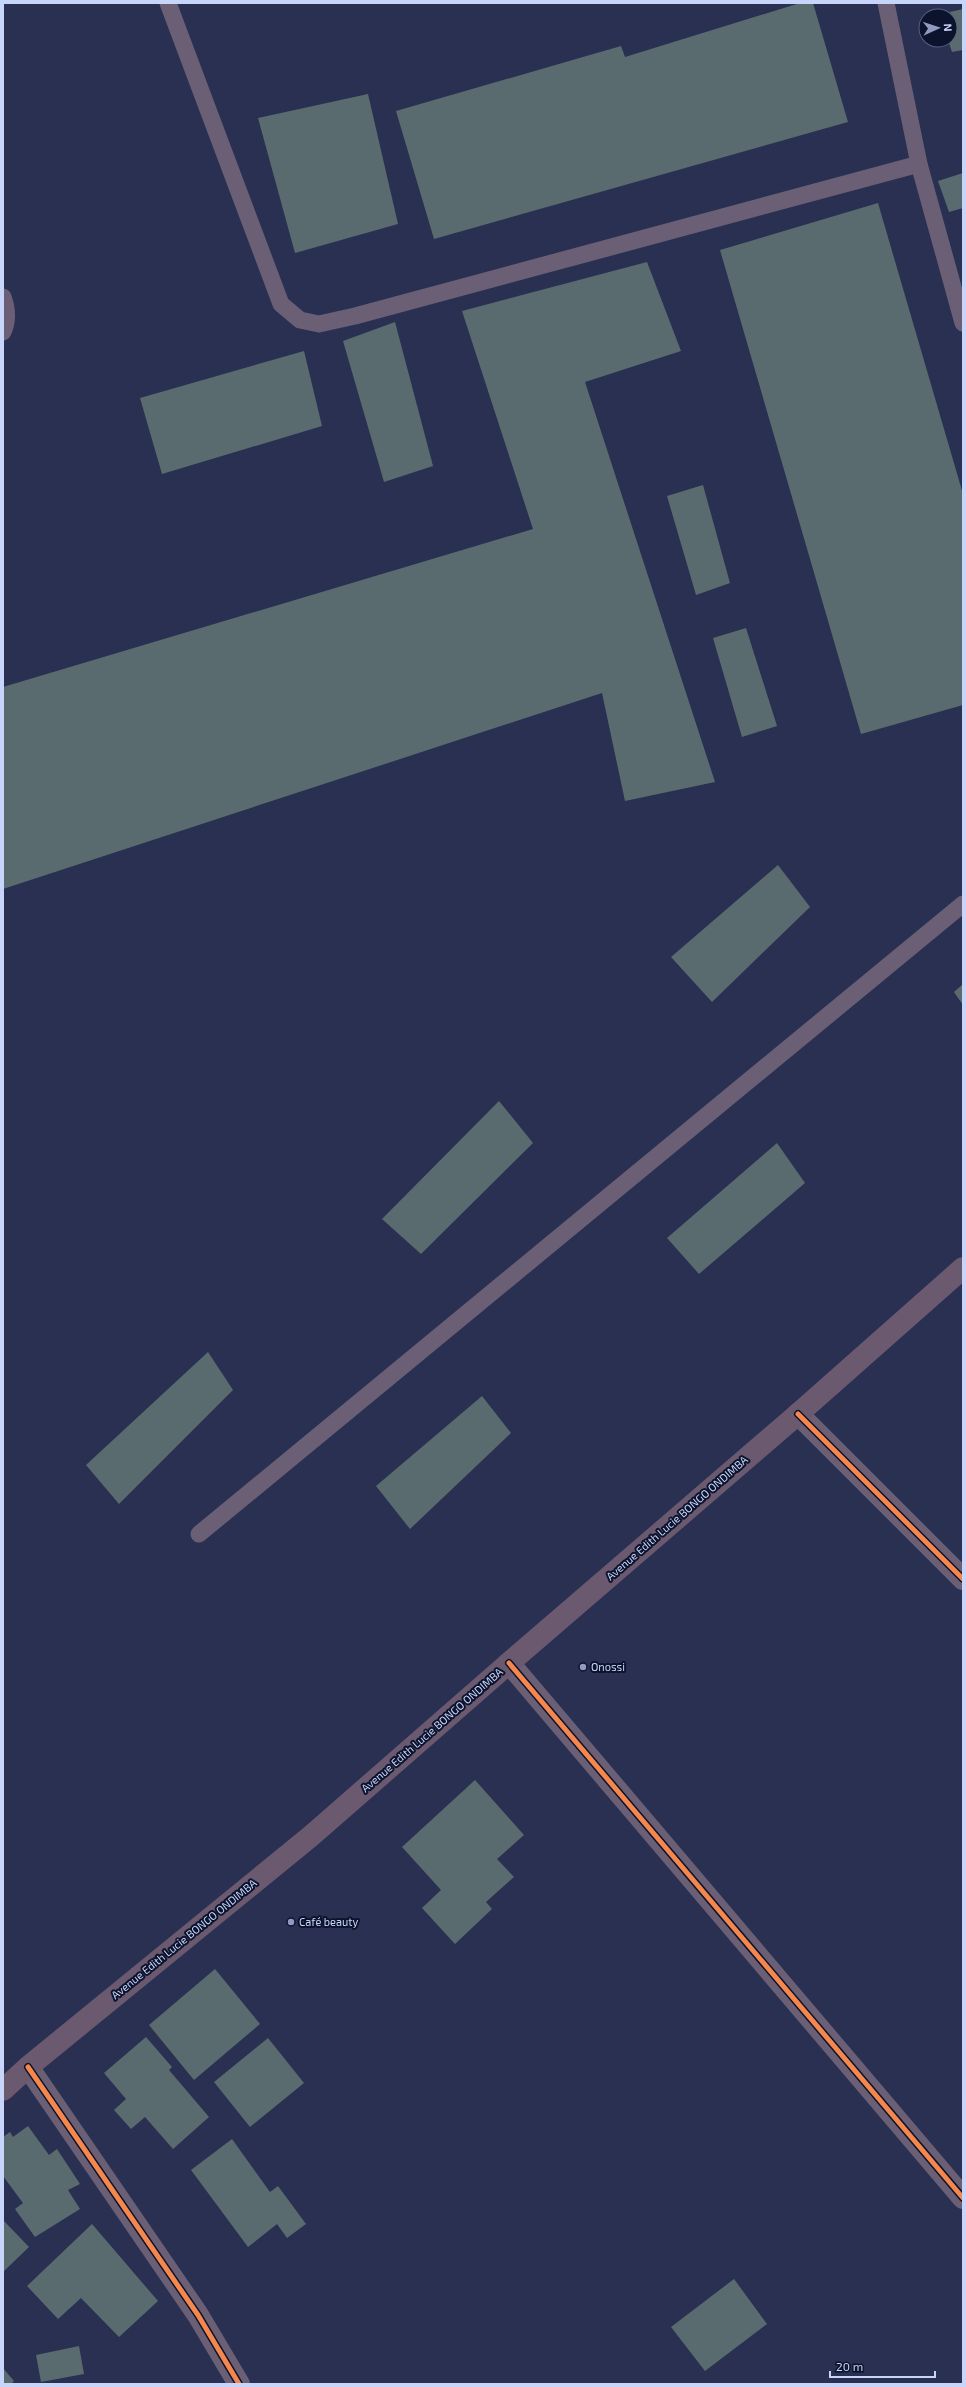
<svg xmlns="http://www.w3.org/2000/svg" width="966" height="2387" font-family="'Exo 2',sans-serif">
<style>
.building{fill:#5a6b6f}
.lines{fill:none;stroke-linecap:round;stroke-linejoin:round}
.lane{stroke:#6a5f74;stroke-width:17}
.street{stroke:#6a5f74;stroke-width:22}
.secondary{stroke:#6b5970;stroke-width:22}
.cycleway-casing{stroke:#0c132d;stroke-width:8}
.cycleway{stroke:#f5874c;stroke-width:5}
.poi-dot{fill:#909bbf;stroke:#0c132d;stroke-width:1.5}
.labels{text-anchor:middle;stroke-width:4;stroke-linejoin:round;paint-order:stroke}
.street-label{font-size:11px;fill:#c8d5fa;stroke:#0c132d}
.poi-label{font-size:11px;fill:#c8d5fa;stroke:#0c132d;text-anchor:start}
</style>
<rect width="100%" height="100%" fill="#293051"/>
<g class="building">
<polygon points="800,3 813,3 848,122 434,239 396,111 621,46 625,57"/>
<polygon points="963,9 963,50 952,52 948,40 950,40 950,16 941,14"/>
<polygon points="368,94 398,224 295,253 258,118"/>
<polygon points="963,173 963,208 949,212 938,181"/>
<polygon points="878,203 963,494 963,705 861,734 720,250"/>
<polygon points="647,262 681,351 585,382 715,782 625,801 602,693 3,889 3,687 533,529 462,311"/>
<polygon points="395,322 433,466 384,482 343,341"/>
<polygon points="304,351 322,426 162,474 140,398"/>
<polygon points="703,485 730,583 696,595 667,496"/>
<polygon points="746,628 777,726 742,737 713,638"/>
<polygon points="778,865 810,907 712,1002 671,957"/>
<polygon points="963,984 963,1005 954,992"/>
<polygon points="499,1101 533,1143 421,1254 382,1219"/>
<polygon points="777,1143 805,1183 699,1274 667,1238"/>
<polygon points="208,1352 233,1390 119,1504 86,1465"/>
<polygon points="482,1396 511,1433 410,1529 376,1486"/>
<polygon points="475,1780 524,1835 497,1859 514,1877 486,1902 492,1909 455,1944 422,1908 441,1890 402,1847"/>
<polygon points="215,1969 260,2024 194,2080 149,2025"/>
<polygon points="146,2037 172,2067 169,2070 209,2117 173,2149 145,2117 131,2129 114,2110 126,2099 104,2073"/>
<polygon points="268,2038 304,2083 250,2127 214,2082"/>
<polygon points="28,2126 49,2155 57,2149 80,2184 68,2190 80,2209 35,2237 15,2209 23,2203 3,2176 3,2137 10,2132 13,2137"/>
<polygon points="232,2139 270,2192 278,2186 306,2224 287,2238 277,2224 248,2247 191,2170"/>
<polygon points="3,2220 29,2247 3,2272"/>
<polygon points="92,2224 158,2301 119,2337 81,2298 58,2319 27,2286"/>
<polygon points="734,2279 767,2324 705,2371 671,2327"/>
<polygon points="79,2346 84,2374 41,2382 36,2355"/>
<polygon points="3,2368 14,2381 11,2384 3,2384"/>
</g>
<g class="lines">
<g class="lane">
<polyline points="168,3 281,304 300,320 319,324 355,316 919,164"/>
<polyline points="886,3 919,164 963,323"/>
<path d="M 3,297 C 7,308 8,321 3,332"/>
<polyline points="199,1534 963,904"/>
</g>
<g class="street">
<polyline points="798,1414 963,1579"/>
<polyline points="509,1663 963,2198"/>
<polyline points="28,2067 198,2315 239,2384"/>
</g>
<polyline class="secondary" points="3,2090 28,2067 311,1836 509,1663 798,1414 963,1268"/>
<g class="cycleway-casing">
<g id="cycleway">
<polyline points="798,1414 963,1579"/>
<polyline points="509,1663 963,2198"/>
<polyline points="28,2067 198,2315 239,2384"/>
</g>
</g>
<use href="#cycleway" class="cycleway"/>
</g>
<g class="poi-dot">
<circle cx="583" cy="1667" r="4"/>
<circle cx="291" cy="1922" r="4"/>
</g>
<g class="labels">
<g class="street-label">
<text transform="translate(677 1518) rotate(-41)" y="4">Avenue Edith Lucie BONGO ONDIMBA</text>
<text transform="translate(432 1730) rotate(-41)" y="4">Avenue Edith Lucie BONGO ONDIMBA</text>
<text transform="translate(184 1939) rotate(-39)" y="4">Avenue Edith Lucie BONGO ONDIMBA</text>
</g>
<g class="poi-label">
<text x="591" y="1671">Onossi</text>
<text x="299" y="1926">Café beauty</text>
</g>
</g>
<rect width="966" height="2387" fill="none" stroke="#c8d5fa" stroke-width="8"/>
<g transform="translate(938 28) rotate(87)"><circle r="19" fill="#0c132d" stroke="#57617f"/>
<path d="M0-3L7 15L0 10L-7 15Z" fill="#909bbf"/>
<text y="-6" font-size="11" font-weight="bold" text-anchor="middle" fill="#c8d5fa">N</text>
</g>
<path d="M830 2371v6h105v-6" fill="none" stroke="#c8d5fa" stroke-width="2"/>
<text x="836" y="2371" font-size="12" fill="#c8d5fa" stroke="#0c132d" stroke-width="3" paint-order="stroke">20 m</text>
</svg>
